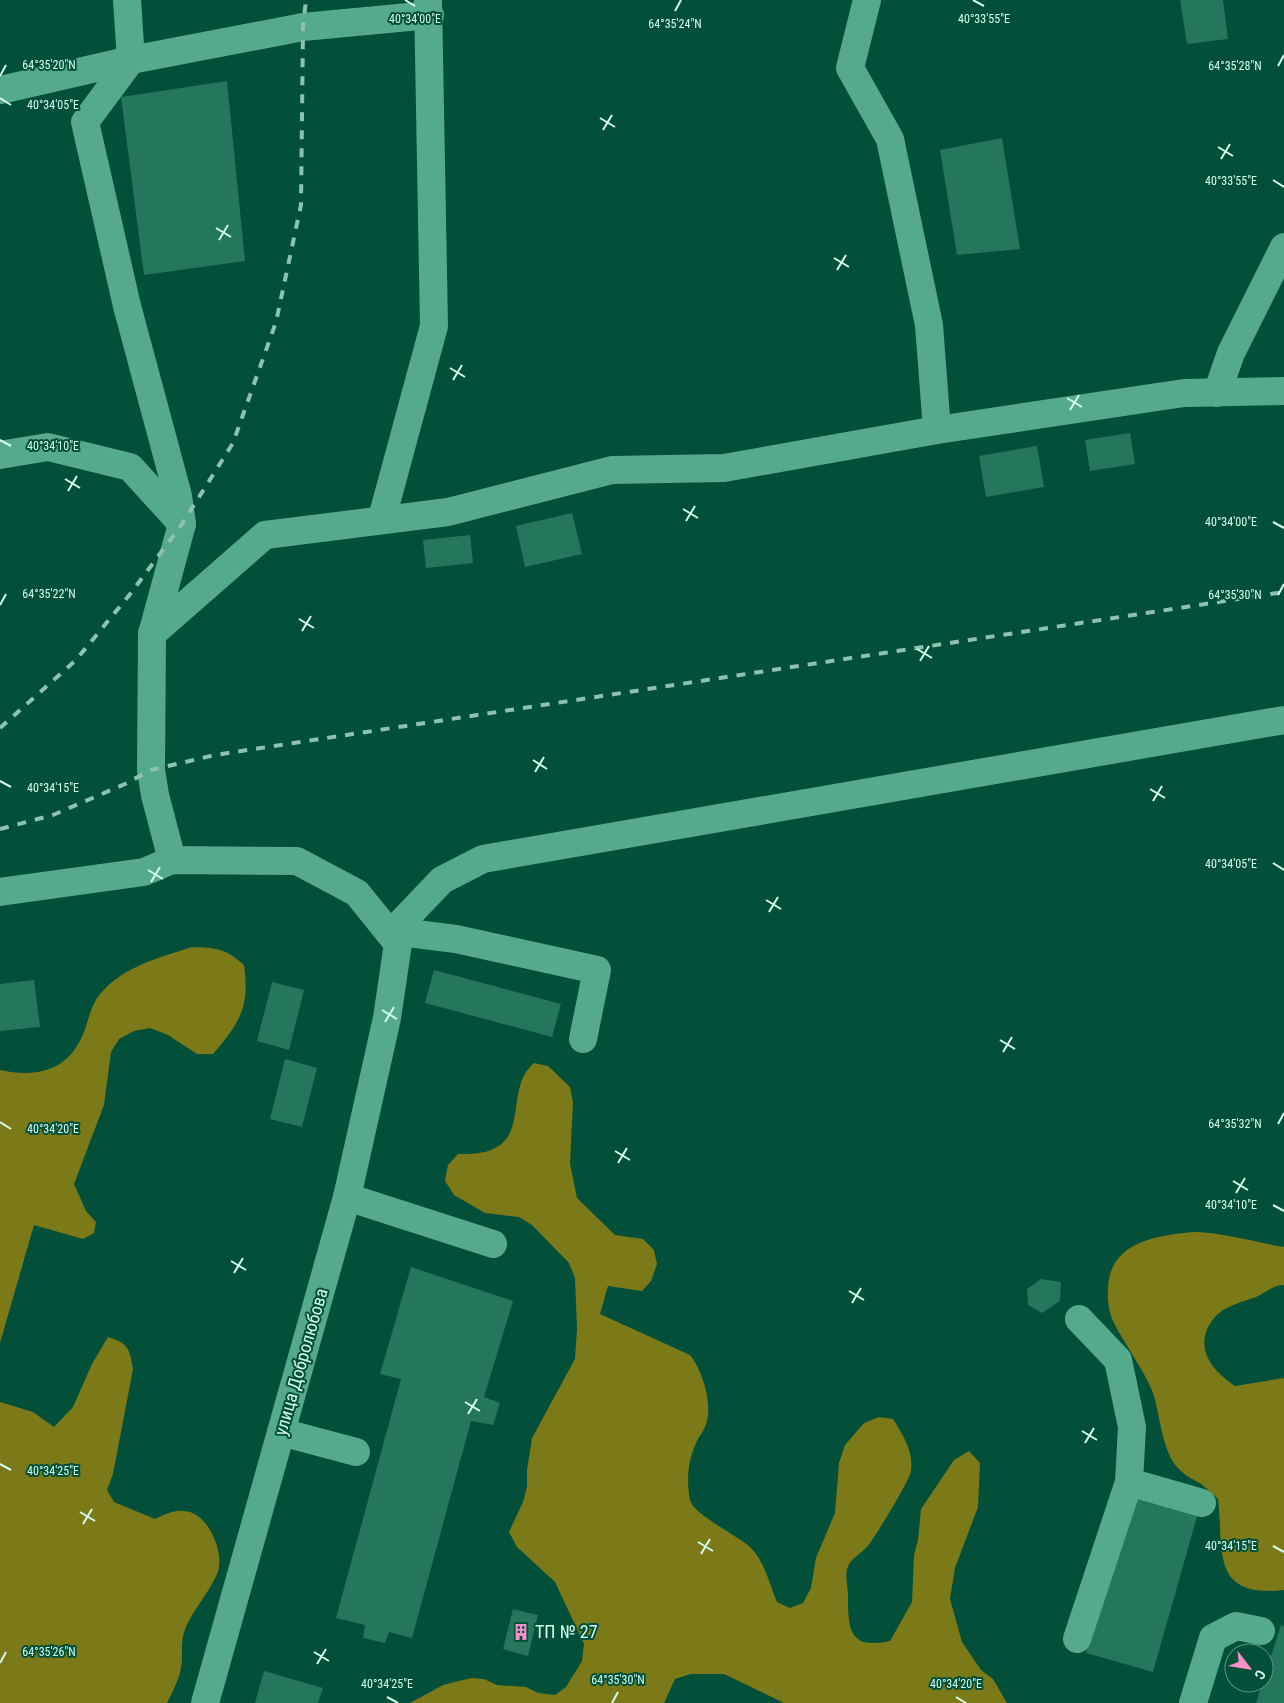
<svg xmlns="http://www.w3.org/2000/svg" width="1284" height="1703" font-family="'Roboto Condensed',sans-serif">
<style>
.forest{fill:#7c7918}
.building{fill:#24775c}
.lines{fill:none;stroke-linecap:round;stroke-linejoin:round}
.minor{stroke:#55aa8b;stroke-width:28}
.rail{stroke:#8dc2b0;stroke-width:4;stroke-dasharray:9 9;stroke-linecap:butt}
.ticks{fill:none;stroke:#d4fdec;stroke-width:2}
.labels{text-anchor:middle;stroke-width:4;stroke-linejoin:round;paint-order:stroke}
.street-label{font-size:18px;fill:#d4fdec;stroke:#024f3a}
.poi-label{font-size:18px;fill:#d4fdec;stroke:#024f3a;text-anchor:start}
.ticks-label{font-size:12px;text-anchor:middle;fill:#d4fdec;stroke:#024f3a;stroke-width:4;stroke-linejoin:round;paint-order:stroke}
</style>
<rect width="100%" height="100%" fill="#024f3a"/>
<g class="forest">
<path d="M 192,947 C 217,948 225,948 244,965 C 250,1006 240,1023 213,1054 L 197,1054 L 168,1035 L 150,1028 L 134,1031 L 119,1039 L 111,1052 L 104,1105 L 74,1184 L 86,1211 L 96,1222 L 94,1233 L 83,1239 L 34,1225 L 0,1343 L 0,1070 C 37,1078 69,1071 84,1032 C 89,1019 91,1004 101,993 C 124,966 159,958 192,947 Z"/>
<path d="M 534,1063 L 548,1066 L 570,1087 L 573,1102 L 570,1164 L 577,1198 L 615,1235 L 643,1239 L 654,1250 L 657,1264 L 651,1281 L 642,1291 L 608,1286 L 600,1314 L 690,1355 C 703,1371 714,1407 705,1427 C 703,1432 699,1436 697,1441 C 688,1460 686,1479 690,1500 C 694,1515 737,1535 750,1547 C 765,1562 769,1583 777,1602 L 790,1608 L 803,1603 L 811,1588 L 816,1558 L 835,1513 L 839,1463 L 845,1445 L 864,1423 L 879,1417 L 893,1419 C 903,1435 914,1452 911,1471 C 910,1480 874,1539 867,1547 C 860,1554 850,1559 847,1569 C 845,1577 848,1588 848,1596 C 848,1629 849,1650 890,1641 L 912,1602 L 914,1555 L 918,1540 L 921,1509 L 954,1460 L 969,1451 L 980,1463 L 978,1507 L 955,1568 L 950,1599 L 962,1642 L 981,1670 L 993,1679 L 1007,1703 L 784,1703 L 724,1674 L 691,1674 L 675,1679 L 664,1703 L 410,1703 L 443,1685 L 471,1678 L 484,1679 L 497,1685 L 526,1687 L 538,1693 L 555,1695 L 566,1687 L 582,1661 L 584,1644 L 555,1582 L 517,1547 L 509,1532 L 523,1502 L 527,1487 L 527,1470 L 532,1438 L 575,1359 L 577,1328 L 575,1278 L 569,1263 L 532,1225 L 519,1217 L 485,1213 L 454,1195 L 445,1181 L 448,1165 L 458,1154 C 541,1157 499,1092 534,1063 Z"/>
<path d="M 1192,1232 C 1222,1232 1254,1242 1284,1247 L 1284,1285 C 1272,1285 1266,1293 1256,1297 C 1242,1302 1224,1306 1214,1318 C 1192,1346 1211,1370 1235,1386 L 1284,1378 L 1284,1590 C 1210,1598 1224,1551 1218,1499 C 1213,1494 1207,1489 1201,1484 C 1195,1480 1187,1477 1182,1472 C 1160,1454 1161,1411 1151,1388 C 1141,1366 1126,1346 1115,1325 C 1109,1314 1107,1300 1108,1288 C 1110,1242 1155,1236 1192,1232 Z"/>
<path d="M 108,1337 C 128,1343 130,1349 133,1369 L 113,1474 L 107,1490 L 114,1502 L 155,1519 C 164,1515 173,1510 184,1511 C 207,1512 222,1547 219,1567 C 217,1582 193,1610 186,1627 C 181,1638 182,1648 182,1660 C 181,1676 174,1689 167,1703 L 0,1703 L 0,1402 L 33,1412 L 54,1427 L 73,1407 L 92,1364 Z"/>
</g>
<g class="building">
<polygon points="1180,0 1223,0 1228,39 1187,44"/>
<polygon points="227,81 245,261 144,275 121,97"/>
<polygon points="1002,138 1020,249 957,255 940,150"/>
<polygon points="1130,433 1135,464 1090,471 1085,440"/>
<polygon points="1037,446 1044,487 986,497 979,456"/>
<polygon points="572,513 582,554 525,567 516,526"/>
<polygon points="470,535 473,563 426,568 423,540"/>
<polygon points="434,970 561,1004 552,1037 425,1003"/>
<polygon points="34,980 40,1027 0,1031 0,984"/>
<polygon points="272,982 304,990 289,1050 257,1041"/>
<polygon points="285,1059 317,1068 302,1127 270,1119"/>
<polygon points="411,1267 513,1301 484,1397 500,1403 493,1425 471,1421 412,1638 389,1632 385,1643 363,1638 365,1625 336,1618 401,1379 380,1374"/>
<polygon points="1041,1279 1061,1282 1060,1301 1042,1313 1028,1305 1027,1289"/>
<polygon points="1131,1494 1198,1513 1153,1672 1086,1653"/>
<polygon points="513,1609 538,1615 528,1656 503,1649"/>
<polygon points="1281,1625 1284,1626 1284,1703 1256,1703"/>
<polygon points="264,1671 323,1688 318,1703 255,1703"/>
</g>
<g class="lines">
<g class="minor">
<polyline points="867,0 850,68 890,139 929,325 937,430"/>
<polyline points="0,90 131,60 127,0"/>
<polyline points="1217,393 1231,353 1284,247"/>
<polyline points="0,455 48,447 130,467 182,524"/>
<polyline points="382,518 434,326 428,0"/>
<polyline points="152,634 265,535 448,512 612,470 724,468 937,430 1184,393 1284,391"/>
<polyline points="172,860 155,795 151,770 152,634 182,524 178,496 127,306 85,122 131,60 303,27 430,15"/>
<polyline points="0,892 144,872 172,860 297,861 357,893 398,944"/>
<polyline points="400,932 456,939 597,970 583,1039"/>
<polyline points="347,1197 493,1244"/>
<polyline points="1079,1319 1118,1360 1132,1427 1129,1482"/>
<polyline points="281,1432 356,1452"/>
<polyline points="1077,1639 1129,1482 1202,1503"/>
<polyline points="205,1703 347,1197 387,1018 401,923 442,880 483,859 1284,720"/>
<polyline points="1193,1703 1213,1638 1236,1626 1261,1631"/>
</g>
<g class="rail">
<polyline points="0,728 76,660 131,593 182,524 233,443 276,322 301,205 303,27 306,0"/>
<polyline points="0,829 53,815 125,784 151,770 215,755 1284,592"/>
</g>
</g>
<path class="ticks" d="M 405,0 L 415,6M 973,0 L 984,6M 675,11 L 681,0M 1278,66 L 1284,55M 0,76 L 6,65M 0,98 L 11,105M 600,118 L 615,127M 603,130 L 612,115M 1218,147 L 1233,156M 1221,159 L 1230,144M 1273,180 L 1284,187M 216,228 L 231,237M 219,240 L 228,225M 834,258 L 849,267M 837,270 L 846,255M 450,368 L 465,377M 453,380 L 462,365M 1067,398 L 1082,407M 1070,410 L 1079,395M 0,440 L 11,446M 65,479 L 80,488M 68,491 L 77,476M 683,509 L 698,518M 686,521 L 695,506M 1273,522 L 1284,528M 1278,595 L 1284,584M 0,605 L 6,594M 299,619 L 314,628M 302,631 L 311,616M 917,649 L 932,658M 920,661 L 929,646M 533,760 L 547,769M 535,772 L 544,757M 0,781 L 11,787M 1150,789 L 1165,798M 1153,801 L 1162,786M 1273,863 L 1284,870M 148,870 L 163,879M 151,882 L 160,867M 766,900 L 781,909M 769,912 L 778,897M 382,1010 L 397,1019M 385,1022 L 394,1007M 1000,1040 L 1015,1049M 1003,1052 L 1012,1037M 0,1122 L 11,1129M 1278,1124 L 1284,1113M 615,1151 L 630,1160M 618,1163 L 627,1148M 1233,1181 L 1248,1190M 1236,1193 L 1245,1178M 1273,1205 L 1284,1211M 231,1261 L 246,1270M 234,1273 L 243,1258M 849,1291 L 864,1300M 852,1303 L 861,1288M 465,1402 L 480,1411M 468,1414 L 477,1399M 1082,1431 L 1097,1440M 1085,1443 L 1094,1428M 0,1464 L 11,1470M 80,1512 L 95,1521M 83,1524 L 92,1509M 698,1542 L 713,1551M 1273,1546 L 1284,1552M 701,1554 L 710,1539M 314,1652 L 329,1661M 0,1663 L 6,1652M 317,1664 L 326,1649M 387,1697 L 398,1703M 956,1697 L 966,1703M 612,1703 L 618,1692"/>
<defs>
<g id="building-bare" transform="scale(1.35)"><path d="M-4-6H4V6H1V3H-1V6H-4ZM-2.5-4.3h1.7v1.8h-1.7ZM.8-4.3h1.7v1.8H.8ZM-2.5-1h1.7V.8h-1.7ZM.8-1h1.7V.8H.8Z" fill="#f98fc8" stroke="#024f3a" stroke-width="2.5" paint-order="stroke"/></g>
</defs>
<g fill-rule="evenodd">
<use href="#building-bare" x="521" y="1632"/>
</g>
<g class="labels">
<g class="street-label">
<text transform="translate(301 1362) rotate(-74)" y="6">улица Добролюбова</text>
</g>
<g class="poi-label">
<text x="535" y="1638">ТП № 27</text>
</g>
</g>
<g class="ticks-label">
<text x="415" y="23">40°34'00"E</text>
<text x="984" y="23">40°33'55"E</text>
<text x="675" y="28">64°35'24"N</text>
<text x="49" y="69">64°35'20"N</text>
<text x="1235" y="70">64°35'28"N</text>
<text x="53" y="109">40°34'05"E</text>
<text x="1231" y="185">40°33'55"E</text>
<text x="53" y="450">40°34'10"E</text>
<text x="1231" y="526">40°34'00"E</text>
<text x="49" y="598">64°35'22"N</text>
<text x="1235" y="599">64°35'30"N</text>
<text x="53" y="792">40°34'15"E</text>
<text x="1231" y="868">40°34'05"E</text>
<text x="1235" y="1128">64°35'32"N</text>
<text x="53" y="1133">40°34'20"E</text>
<text x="1231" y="1209">40°34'10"E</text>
<text x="53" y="1475">40°34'25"E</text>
<text x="1231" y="1550">40°34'15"E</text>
<text x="49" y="1656">64°35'26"N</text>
<text x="618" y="1684">64°35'30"N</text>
<text x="387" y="1688">40°34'25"E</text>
<text x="956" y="1688">40°34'20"E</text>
</g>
<g transform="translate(1249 1668) rotate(121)"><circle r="24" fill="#024f3a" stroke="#569581"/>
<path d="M0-4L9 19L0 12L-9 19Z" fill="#f98fc8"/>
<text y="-8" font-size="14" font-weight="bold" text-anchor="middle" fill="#d4fdec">С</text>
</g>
</svg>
